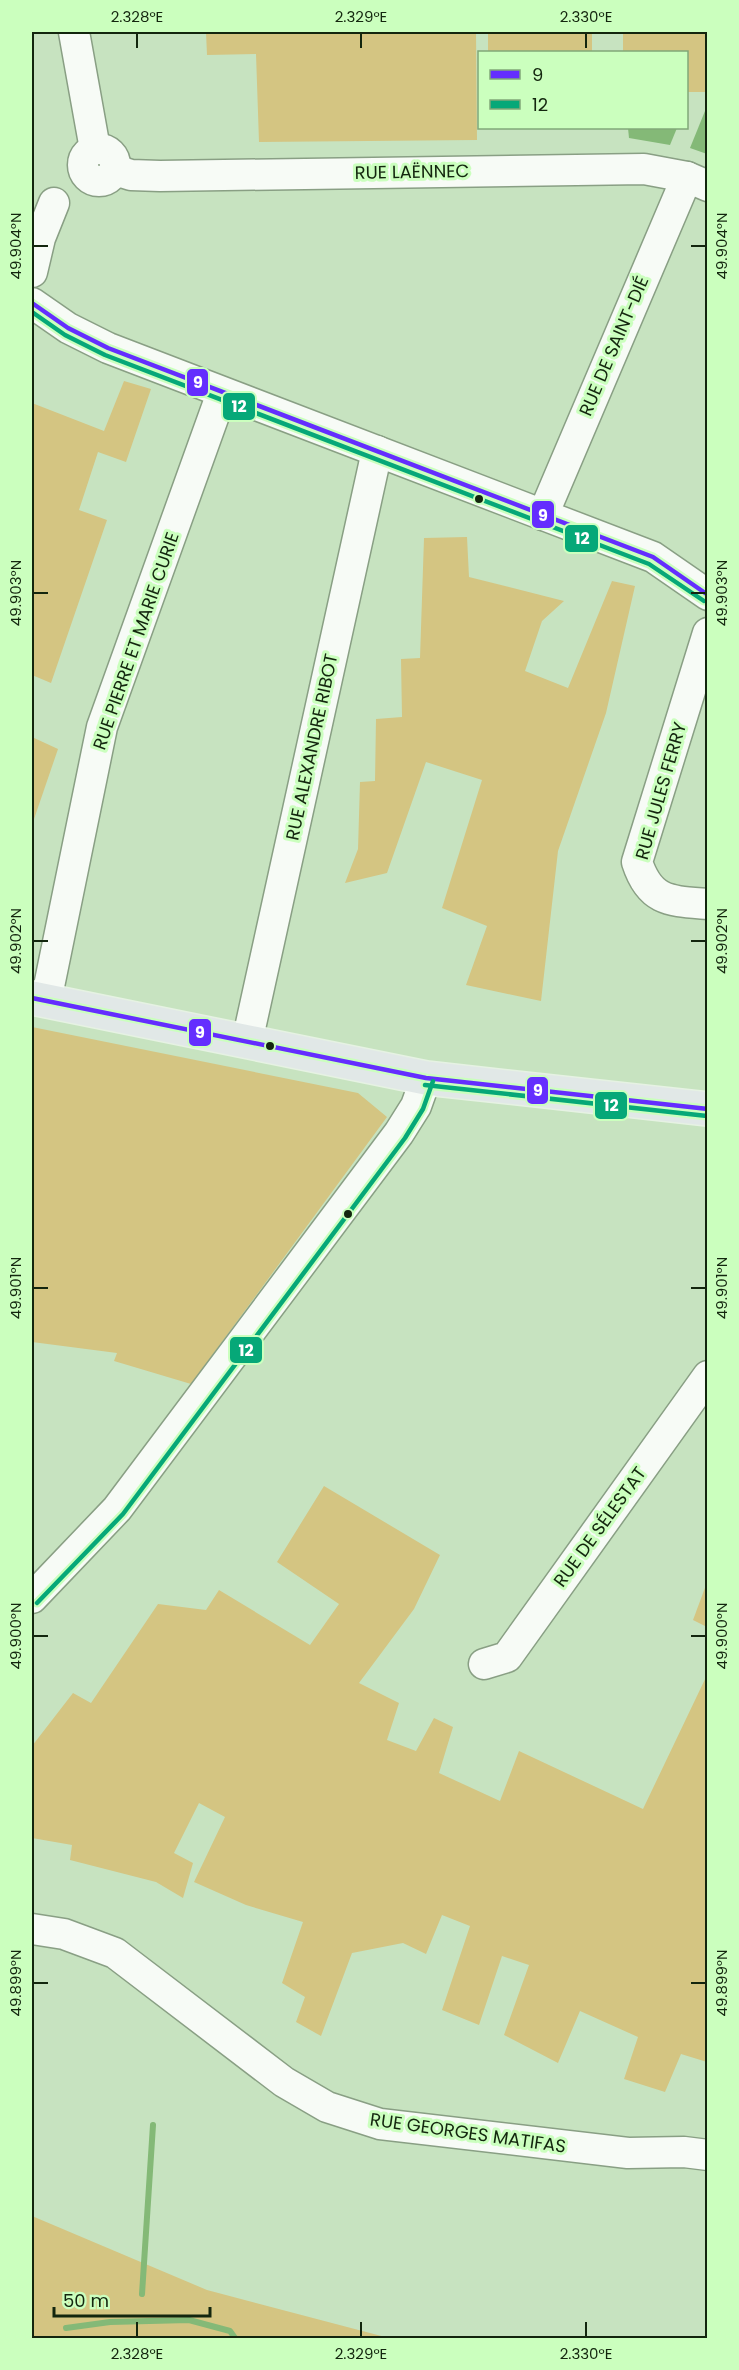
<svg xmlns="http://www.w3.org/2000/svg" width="739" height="2370" font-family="Poppins,sans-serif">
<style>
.green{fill:#d4c582}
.water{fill:#84b977}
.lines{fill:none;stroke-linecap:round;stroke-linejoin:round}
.stream{stroke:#84b977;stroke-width:6}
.minor-casing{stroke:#899f84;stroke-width:33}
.major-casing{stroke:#e6f2e3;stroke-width:36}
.minor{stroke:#f7fbf6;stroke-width:30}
.major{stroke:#e1e8e7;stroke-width:33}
.bus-1-casing{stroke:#cbffbe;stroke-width:9}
.bus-2-casing{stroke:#cbffbe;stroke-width:9}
.bus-1{stroke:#642efe;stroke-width:4.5}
.bus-2{stroke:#06a878;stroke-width:4.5}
.ticks{fill:none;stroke:#13260e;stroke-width:2}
.bus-dot{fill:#13260e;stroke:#cbffbe;stroke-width:2}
.labels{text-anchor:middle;stroke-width:6;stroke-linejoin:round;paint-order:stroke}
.street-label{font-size:18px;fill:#13260e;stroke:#cbffbe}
.line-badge{stroke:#cbffbe;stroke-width:2}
.badge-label{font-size:16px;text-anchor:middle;font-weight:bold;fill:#fff}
.neatline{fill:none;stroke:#13260e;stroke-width:2}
.ticks-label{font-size:15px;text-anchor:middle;fill:#13260e}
</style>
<rect width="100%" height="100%" fill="#c7e3c0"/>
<g class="green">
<polygon points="206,32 476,32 477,140 259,142 256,54 207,55"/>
<rect x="488" y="32" width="104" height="20"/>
<polygon points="623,32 707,32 707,92 687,92 686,52 623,52"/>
<polygon points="124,381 151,389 126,462 98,452 79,510 107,520 51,683 32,675 32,403 104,431"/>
<polygon points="467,537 469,577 564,601 542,621 525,671 568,688 612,581 635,586 606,713 558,851 541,1001 466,985 487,926 442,908 482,780 426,762 387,873 345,883 358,849 360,782 375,781 376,719 402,717 401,659 420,658 424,538"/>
<polygon points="32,737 58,749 32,825"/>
<polygon points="32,1027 358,1093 387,1117 191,1384 114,1361 117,1353 32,1342"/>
<polygon points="324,1486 440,1555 414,1609 359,1683 399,1703 387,1740 416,1751 434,1718 453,1727 439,1773 500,1801 519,1751 643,1809 707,1675 707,2062 681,2054 665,2092 624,2079 638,2037 580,2011 558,2063 504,2035 529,1965 502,1956 479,2025 442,2010 470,1926 442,1915 426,1954 403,1943 352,1953 321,2036 296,2022 305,1997 282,1983 303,1922 246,1905 194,1882 225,1817 199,1803 174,1853 193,1863 183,1898 156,1882 70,1860 72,1845 32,1838 32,1746 73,1693 91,1703 158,1604 206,1610 219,1590 310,1645 339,1604 277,1562"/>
<polygon points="706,1585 708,1586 707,1627 693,1620"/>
<polygon points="32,2216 207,2290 389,2338 32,2338"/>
</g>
<g class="water">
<polygon points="707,106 707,154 690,148"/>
<polygon points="628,128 677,128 670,145 629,138"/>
</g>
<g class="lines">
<g class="stream">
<polyline points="142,2294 153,2125"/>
<polyline points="66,2328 110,2322 189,2320 230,2331 235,2338"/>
</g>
<g class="minor-casing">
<g id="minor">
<polyline points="74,32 95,149"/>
<circle cx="99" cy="165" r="16"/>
<polyline points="115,170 131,175 160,176 644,169 687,177 708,186"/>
<polyline points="32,272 40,238 54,203"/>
<polyline points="32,303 68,328 108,348 653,557 708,595"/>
<polyline points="543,515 687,177"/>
<path d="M 708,633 L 637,862 C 650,902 670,901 708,904"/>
<polyline points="46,1001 102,727 222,393"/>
<polyline points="247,1042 377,451"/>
<polyline points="32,1598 117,1509 399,1133 416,1106 426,1078"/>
<polyline points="484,1664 507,1657 708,1376"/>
<polyline points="32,1929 64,1934 115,1953 284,2082 327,2107 380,2124 628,2153 684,2152 708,2155"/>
</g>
</g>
<g class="major-casing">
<polyline id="major" points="32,998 426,1078 708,1109"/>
</g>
<use href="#minor" class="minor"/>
<use href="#major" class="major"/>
<g class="bus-1-casing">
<g id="bus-1">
<polyline points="32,303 68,328 108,348 653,557 708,595"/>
<polyline points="32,998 426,1078 708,1109"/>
</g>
</g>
<g class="bus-2-casing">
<g id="bus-2">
<polyline points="32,312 65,335 105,355 649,564 704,601"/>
<polyline points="425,1085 707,1116"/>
<polyline points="37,1603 123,1514 405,1138 423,1109 433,1081"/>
</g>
</g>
<use href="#bus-1" class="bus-1"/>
<use href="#bus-2" class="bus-2"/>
</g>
<path class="ticks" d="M 137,33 L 137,48M 361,33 L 361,48M 586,33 L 586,48M 33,246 L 48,246M 691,246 L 706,246M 33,593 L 48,593M 691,593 L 706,593M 33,941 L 48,941M 691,941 L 706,941M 33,1288 L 48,1288M 691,1288 L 706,1288M 33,1636 L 48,1636M 691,1636 L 706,1636M 33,1983 L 48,1983M 691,1983 L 706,1983M 137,2322 L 137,2337M 361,2322 L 361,2337M 586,2322 L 586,2337"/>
<g class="bus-dot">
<circle cx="479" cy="499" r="5"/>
<circle cx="270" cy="1046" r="5"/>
<circle cx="348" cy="1214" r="5"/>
</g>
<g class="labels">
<g class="street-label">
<text transform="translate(412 172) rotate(-1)" y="6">RUE LAËNNEC</text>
<text transform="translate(614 346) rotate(-67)" y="6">RUE DE SAINT-DIÉ</text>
<text transform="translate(136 641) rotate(-71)" y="6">RUE PIERRE ET MARIE CURIE</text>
<text transform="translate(312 747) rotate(-78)" y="6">RUE ALEXANDRE RIBOT</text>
<text transform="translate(661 791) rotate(-74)" y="6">RUE JULES FERRY</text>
<text transform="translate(600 1527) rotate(-54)" y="6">RUE DE SÉLESTAT</text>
<text transform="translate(468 2133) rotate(8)" y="6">RUE GEORGES MATIFAS</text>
</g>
</g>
<g class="line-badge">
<rect x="186" y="368" width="23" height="29" rx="6" fill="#642efe"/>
<rect x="222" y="392" width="34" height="29" rx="6" fill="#06a878"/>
<rect x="531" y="500" width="24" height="29" rx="6" fill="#642efe"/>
<rect x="564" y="524" width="35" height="29" rx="6" fill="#06a878"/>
<rect x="188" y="1018" width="24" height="29" rx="6" fill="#642efe"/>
<rect x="526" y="1076" width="23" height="29" rx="6" fill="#642efe"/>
<rect x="594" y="1091" width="34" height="29" rx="6" fill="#06a878"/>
<rect x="229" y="1336" width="34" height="28" rx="6" fill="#06a878"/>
</g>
<g class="badge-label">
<text x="198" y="388">9</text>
<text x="239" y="412">12</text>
<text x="543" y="521">9</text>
<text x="582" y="544">12</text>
<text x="200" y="1038">9</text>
<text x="538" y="1096">9</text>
<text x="611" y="1111">12</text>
<text x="246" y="1356">12</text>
</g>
<rect width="739" height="2370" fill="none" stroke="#cbffbe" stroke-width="66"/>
<rect x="478" y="51" width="210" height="78" fill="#cbffbe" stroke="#81a878" stroke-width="1.5"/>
<rect x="490" y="70" width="30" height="9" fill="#642efe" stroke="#81a878" stroke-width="1.5"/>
<text x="532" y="81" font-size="18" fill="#13260e">9</text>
<rect x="490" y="100" width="30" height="9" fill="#06a878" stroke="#81a878" stroke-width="1.5"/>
<text x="532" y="111" font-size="18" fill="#13260e">12</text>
<path d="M54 2307v9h156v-9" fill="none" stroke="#13260e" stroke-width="3"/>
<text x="63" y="2307" font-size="18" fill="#13260e" stroke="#cbffbe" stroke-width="4.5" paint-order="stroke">50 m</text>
<rect x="33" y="33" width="673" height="2304" class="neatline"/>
<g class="ticks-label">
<text x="137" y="22">2.328°E</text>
<text x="361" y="22">2.329°E</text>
<text x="586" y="22">2.330°E</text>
<text transform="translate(16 246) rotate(-90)" y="5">49.904°N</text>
<text transform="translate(722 246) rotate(-90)" y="5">49.904°N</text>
<text transform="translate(16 593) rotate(-90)" y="5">49.903°N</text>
<text transform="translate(722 593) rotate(-90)" y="5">49.903°N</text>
<text transform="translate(16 941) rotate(-90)" y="5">49.902°N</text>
<text transform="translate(722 941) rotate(-90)" y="5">49.902°N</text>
<text transform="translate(16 1288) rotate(-90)" y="5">49.901°N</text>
<text transform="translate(722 1288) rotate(-90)" y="5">49.901°N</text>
<text transform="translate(16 1636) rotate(-90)" y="5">49.900°N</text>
<text transform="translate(722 1636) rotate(-90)" y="5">49.900°N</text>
<text transform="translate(16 1983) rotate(-90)" y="5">49.899°N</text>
<text transform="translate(722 1983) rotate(-90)" y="5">49.899°N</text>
<text x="137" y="2359">2.328°E</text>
<text x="361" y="2359">2.329°E</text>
<text x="586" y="2359">2.330°E</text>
</g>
</svg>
